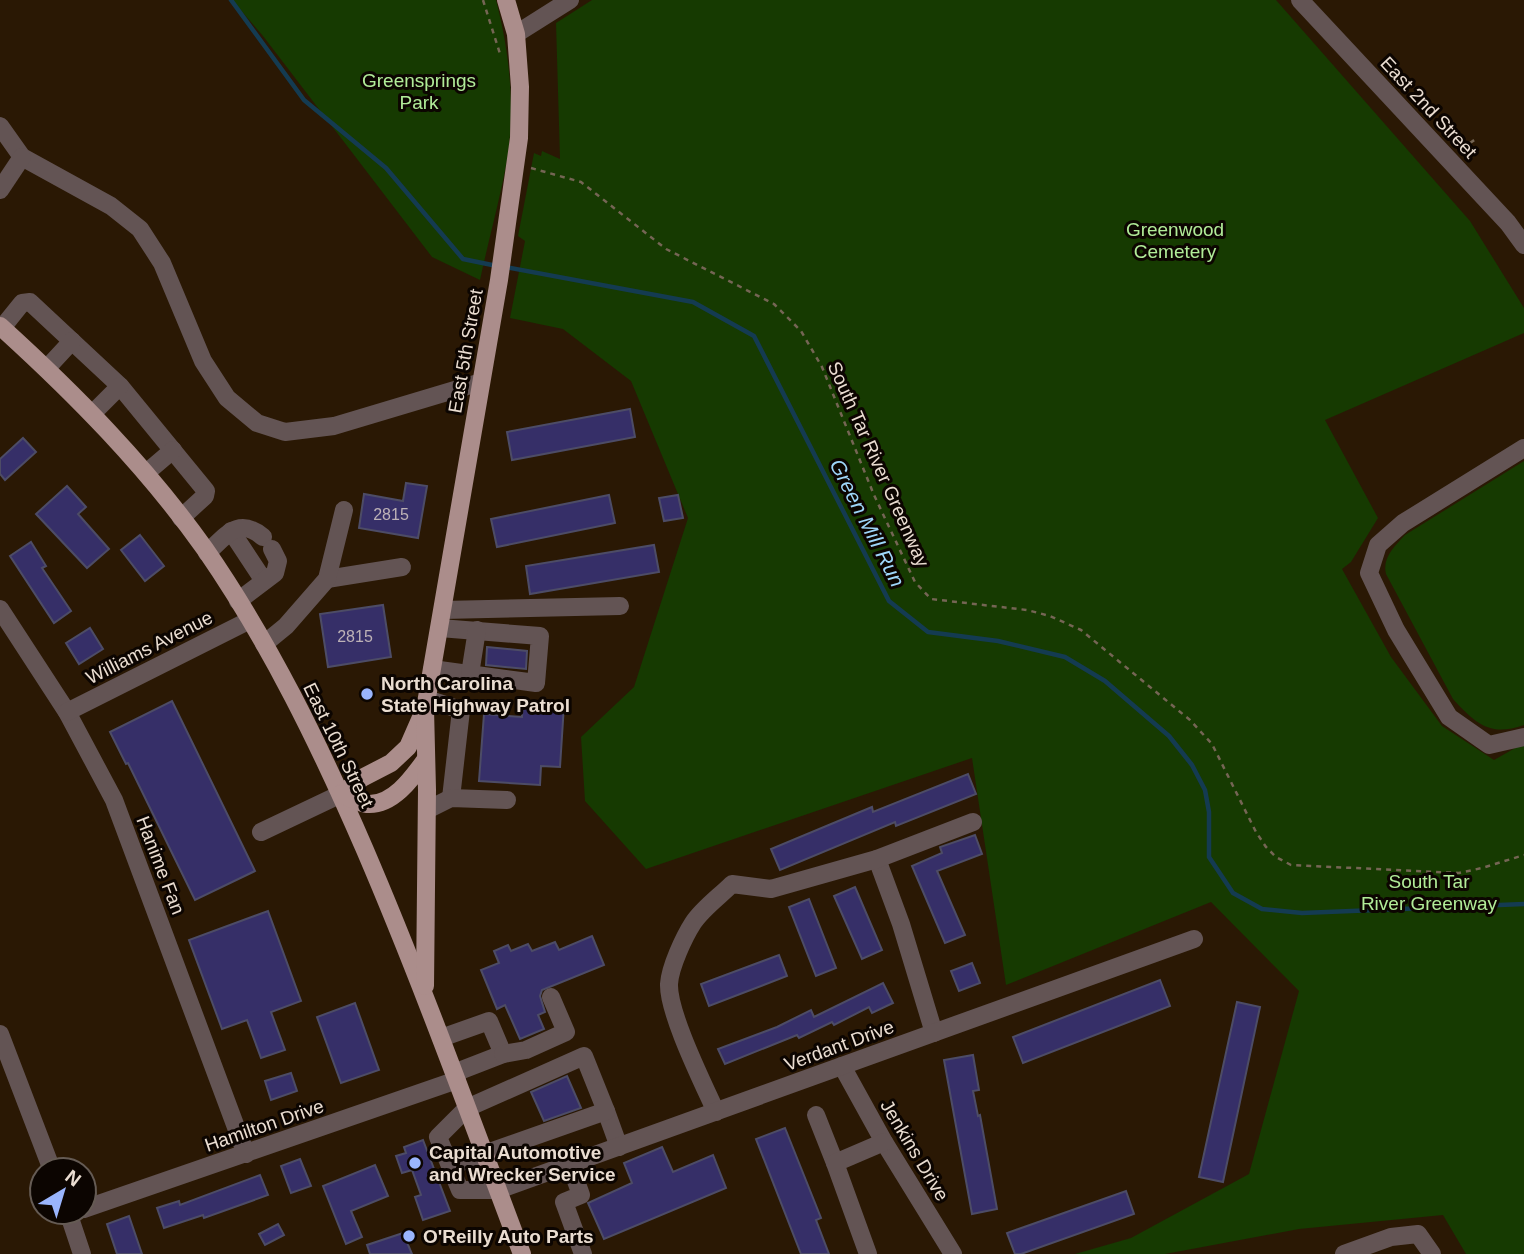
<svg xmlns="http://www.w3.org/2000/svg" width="1524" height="1254" font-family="Arial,sans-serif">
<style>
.green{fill:#163a01}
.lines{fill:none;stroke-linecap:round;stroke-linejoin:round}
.stream{stroke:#143b51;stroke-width:4.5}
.building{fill:#362f68;stroke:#4d4c66;stroke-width:2}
.path{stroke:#756554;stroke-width:2.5;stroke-dasharray:5 5;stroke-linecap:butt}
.minor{stroke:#635454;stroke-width:18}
.major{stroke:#ab8d8b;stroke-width:18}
.poi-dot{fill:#9ab5fd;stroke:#0c0501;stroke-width:2.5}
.labels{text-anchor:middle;stroke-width:6;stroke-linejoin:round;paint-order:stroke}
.number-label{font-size:16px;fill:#bdb2b7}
.park-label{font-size:19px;fill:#b1ec98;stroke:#0c0501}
.street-label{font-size:19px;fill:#eaddd1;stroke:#0c0501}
.poi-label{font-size:19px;font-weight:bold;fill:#eaddd1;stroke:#0c0501;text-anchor:start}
.water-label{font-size:21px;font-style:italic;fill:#9ed6f9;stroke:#0c0501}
</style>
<rect width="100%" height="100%" fill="#2a1804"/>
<g class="green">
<path d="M 232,0 L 496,0 C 509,50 515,103 508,154 C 501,196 489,238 480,280 L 432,257 L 263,36 Z"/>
<polygon points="592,0 1276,0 1470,221 1524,308 1524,333 1325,420 1378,518 1351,562 1342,569 1391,657 1442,726 1494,760 1524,743 1524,1254 1466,1254 1443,1215 1299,1229 1165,1254 1075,1254 1131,1238 1249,1174 1299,991 1211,902 1006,985 972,758 646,869 585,801 581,737 634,687 688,518 631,381 563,329 510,318 525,241 518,236 534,153 541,156 542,151 560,159 556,23"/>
<path d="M 1524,461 L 1524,725 C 1490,737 1476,724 1453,699 L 1386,574 C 1382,558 1394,547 1405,535 Z"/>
</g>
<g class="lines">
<g class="stream">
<polyline points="231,0 304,100 386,168 463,259 497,266"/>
<polyline points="505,267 693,302 754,336 889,601 928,632 998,641 1065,657 1105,681 1169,736 1192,765 1205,790 1209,812 1209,857 1233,893 1262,909 1302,913 1524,904"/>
</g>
</g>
<g class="building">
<polygon points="630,409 635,437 512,460 507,432"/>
<polygon points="23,438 36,452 5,480 0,474 0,459"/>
<polygon points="406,483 427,486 418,538 359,528 364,494 403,501"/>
<polygon points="67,486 86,507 78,514 109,549 87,568 36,514"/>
<polygon points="609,495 615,523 497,547 491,519"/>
<polygon points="678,495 683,518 664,521 659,498"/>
<polygon points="140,535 164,566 145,581 121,550"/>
<polygon points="31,542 46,566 42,568 71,611 54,623 10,556"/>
<polygon points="654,545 659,572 530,594 526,566"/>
<polygon points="383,605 391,657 328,667 320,614"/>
<polygon points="90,628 103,649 79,664 66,643"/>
<polygon points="487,647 527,651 526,669 486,665"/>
<polygon points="172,701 255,871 195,900 128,763 126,764 110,732"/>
<polygon points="523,702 564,705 560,767 541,766 540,785 479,781 484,714 522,717"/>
<polygon points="968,774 976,794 896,826 895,822 780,870 771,849 872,807 873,812"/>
<polygon points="975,835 982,854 937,871 965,935 945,943 912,866 942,853 940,847"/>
<polygon points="855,887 882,950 862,959 834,896"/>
<polygon points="809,899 836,968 816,976 789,907"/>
<polygon points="268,911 301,1001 271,1012 285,1050 261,1058 247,1020 222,1029 189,940"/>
<polygon points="592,936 604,965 542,990 540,996 545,1012 538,1015 544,1029 520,1039 505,1005 497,1009 481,970 499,963 494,951 508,945 511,951 528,944 532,951 555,942 559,950"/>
<polygon points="779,955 787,976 709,1006 701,984"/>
<polygon points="972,963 980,983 959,991 951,971"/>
<polygon points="1160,980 1170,1006 1023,1063 1013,1037"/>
<polygon points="883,983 893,1003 872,1013 869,1007 834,1025 832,1022 799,1038 797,1035 725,1064 718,1049 777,1027 811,1010 814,1017"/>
<polygon points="1237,1002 1260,1007 1223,1182 1199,1177"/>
<polygon points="355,1003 379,1070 341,1083 317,1017"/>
<polygon points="973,1055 979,1090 973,1091 978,1116 980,1115 997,1209 972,1214 944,1060"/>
<polygon points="291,1073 297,1091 271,1100 265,1081"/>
<polygon points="567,1076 581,1108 544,1121 531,1092"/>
<polygon points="785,1128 821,1218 816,1220 829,1254 801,1254 756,1139"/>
<polygon points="423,1140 450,1211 423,1220 415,1197 421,1195 412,1170 402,1173 396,1156 406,1153 404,1147"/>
<polygon points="662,1147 673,1172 713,1155 726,1188 604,1239 588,1203 632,1183 624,1163"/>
<polygon points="300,1159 311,1186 291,1193 281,1166"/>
<polygon points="375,1165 388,1196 351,1211 362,1237 346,1244 323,1186"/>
<polygon points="260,1175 268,1195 204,1218 203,1215 164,1228 157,1208 179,1201 180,1205"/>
<polygon points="1126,1191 1134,1214 1021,1254 1015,1254 1007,1233"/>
<polygon points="129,1216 142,1254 117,1254 107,1224"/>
<polygon points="278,1224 284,1235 265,1245 259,1234"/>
<polygon points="403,1233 412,1254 370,1254 367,1245"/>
</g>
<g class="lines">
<g class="path">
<polyline points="483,0 501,57"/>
<polyline points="1462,149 1477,138"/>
<polyline points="531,168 581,182 666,249 774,304 801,331 822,367 874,495 915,582 931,599 1027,610 1050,616 1081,630 1190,720 1212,744 1256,832 1266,847 1276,857 1291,865 1459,873 1482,868 1524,855"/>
</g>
<g class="minor">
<polyline points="1300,0 1508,223 1524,245"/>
<polyline points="516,34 570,0"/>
<polyline points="0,126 22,157 111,206 140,229 162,263 203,361 227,398 257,423 285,432 334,426 481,382"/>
<polyline points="0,190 22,157"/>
<polyline points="2,328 22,303 30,302 120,386 206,491 205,496 181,518"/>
<polyline points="47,368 72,341"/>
<polyline points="93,413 120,386"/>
<polyline points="1524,448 1403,523 1378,545 1369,573 1396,630 1449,717 1489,745 1524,737"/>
<polyline points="146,473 173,450"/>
<polyline points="231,531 264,581"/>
<path d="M 207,553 C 226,536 238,516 263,537"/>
<polyline points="327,579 402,567"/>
<polyline points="238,601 275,573 278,561 272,549"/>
<polyline points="0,609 67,712 114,800 246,1154"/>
<polyline points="443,610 620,606"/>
<polyline points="264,644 286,626 327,579 344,510"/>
<polyline points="432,669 536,683 540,636 440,628"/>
<polyline points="470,674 477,630"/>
<polyline points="427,699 461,710 451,798"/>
<polyline points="67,712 250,620"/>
<polyline points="427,810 451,798 507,800"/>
<polyline points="261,832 341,794"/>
<polyline points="877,859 901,924 934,1033"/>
<polyline points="0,1034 52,1170"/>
<polyline points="441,1038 489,1021 503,1054 454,1073"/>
<polyline points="503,1054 526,1050 566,1032 551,997"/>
<polyline points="842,1066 884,1142 953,1254"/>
<polyline points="606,1111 619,1147"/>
<path d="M 716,1112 C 703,1083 668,1013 669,984 C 670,967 684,937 693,923 C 702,909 720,896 732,884 L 771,889 L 877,859 L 973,822"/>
<polyline points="816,1115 835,1163"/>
<polyline points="570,1164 581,1195 564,1202 583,1254"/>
<polyline points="450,1166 606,1111 584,1056 467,1108 438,1137 460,1190 498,1190 1194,939"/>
<polyline points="84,1209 457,1080"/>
<polyline points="68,1212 82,1254"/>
<polyline points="868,1254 835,1163 884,1142"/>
<polyline points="1344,1254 1391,1237 1418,1234 1432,1254"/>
</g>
<g class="major">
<path d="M 0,326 C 75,394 146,466 205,549 C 270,643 320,746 365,850 C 422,983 471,1119 522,1254"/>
<polyline points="341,794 362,778 391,763 408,747 422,715"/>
<path d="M 341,794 C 349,797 359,803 367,804 C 393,806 413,777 426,759"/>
<polyline points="425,986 427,790 425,709 499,280 519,138 520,87 516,34 506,0"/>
</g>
</g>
<g class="poi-dot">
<circle cx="367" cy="694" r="7"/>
<circle cx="415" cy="1163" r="7"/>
<circle cx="409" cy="1236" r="7"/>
</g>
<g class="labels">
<g class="number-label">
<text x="391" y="520">2815</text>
<text x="355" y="642">2815</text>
</g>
<g class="park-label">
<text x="419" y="87">Greensprings<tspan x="419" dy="22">Park</tspan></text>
<text x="1175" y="236">Greenwood<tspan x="1175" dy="22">Cemetery</tspan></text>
<text x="1429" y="888">South Tar<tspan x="1429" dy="22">River Greenway</tspan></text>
</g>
<g class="street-label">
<text transform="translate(1429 107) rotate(47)" y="7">East 2nd Street</text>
<text transform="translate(465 351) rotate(-80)" y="7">East 5th Street</text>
<text transform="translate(879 464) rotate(66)" y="7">South Tar River Greenway</text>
<text transform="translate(149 647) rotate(-27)" y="7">Williams Avenue</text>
<text transform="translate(339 745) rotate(64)" y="7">East 10th Street</text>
<text transform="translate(161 865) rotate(69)" y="7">Hanime Fan</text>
<text transform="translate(839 1045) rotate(-20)" y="7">Verdant Drive</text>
<text transform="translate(264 1125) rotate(-19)" y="7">Hamilton Drive</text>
<text transform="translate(915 1150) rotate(59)" y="7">Jenkins Drive</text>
</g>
<g class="poi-label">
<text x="381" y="690">North Carolina<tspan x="381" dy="22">State Highway Patrol</tspan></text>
<text x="429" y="1159">Capital Automotive<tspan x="429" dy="22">and Wrecker Service</tspan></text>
<text x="423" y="1243">O'Reilly Auto Parts</text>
</g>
<g class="water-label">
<text transform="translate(867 523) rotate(63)" y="7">Green Mill Run</text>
</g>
</g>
<g transform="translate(63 1191) rotate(38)"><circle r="33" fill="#0c0501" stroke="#655b54" stroke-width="2"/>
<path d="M0-5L12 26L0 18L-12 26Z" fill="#9ab5fd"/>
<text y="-10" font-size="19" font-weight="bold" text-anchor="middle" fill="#eaddd1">N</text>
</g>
</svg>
